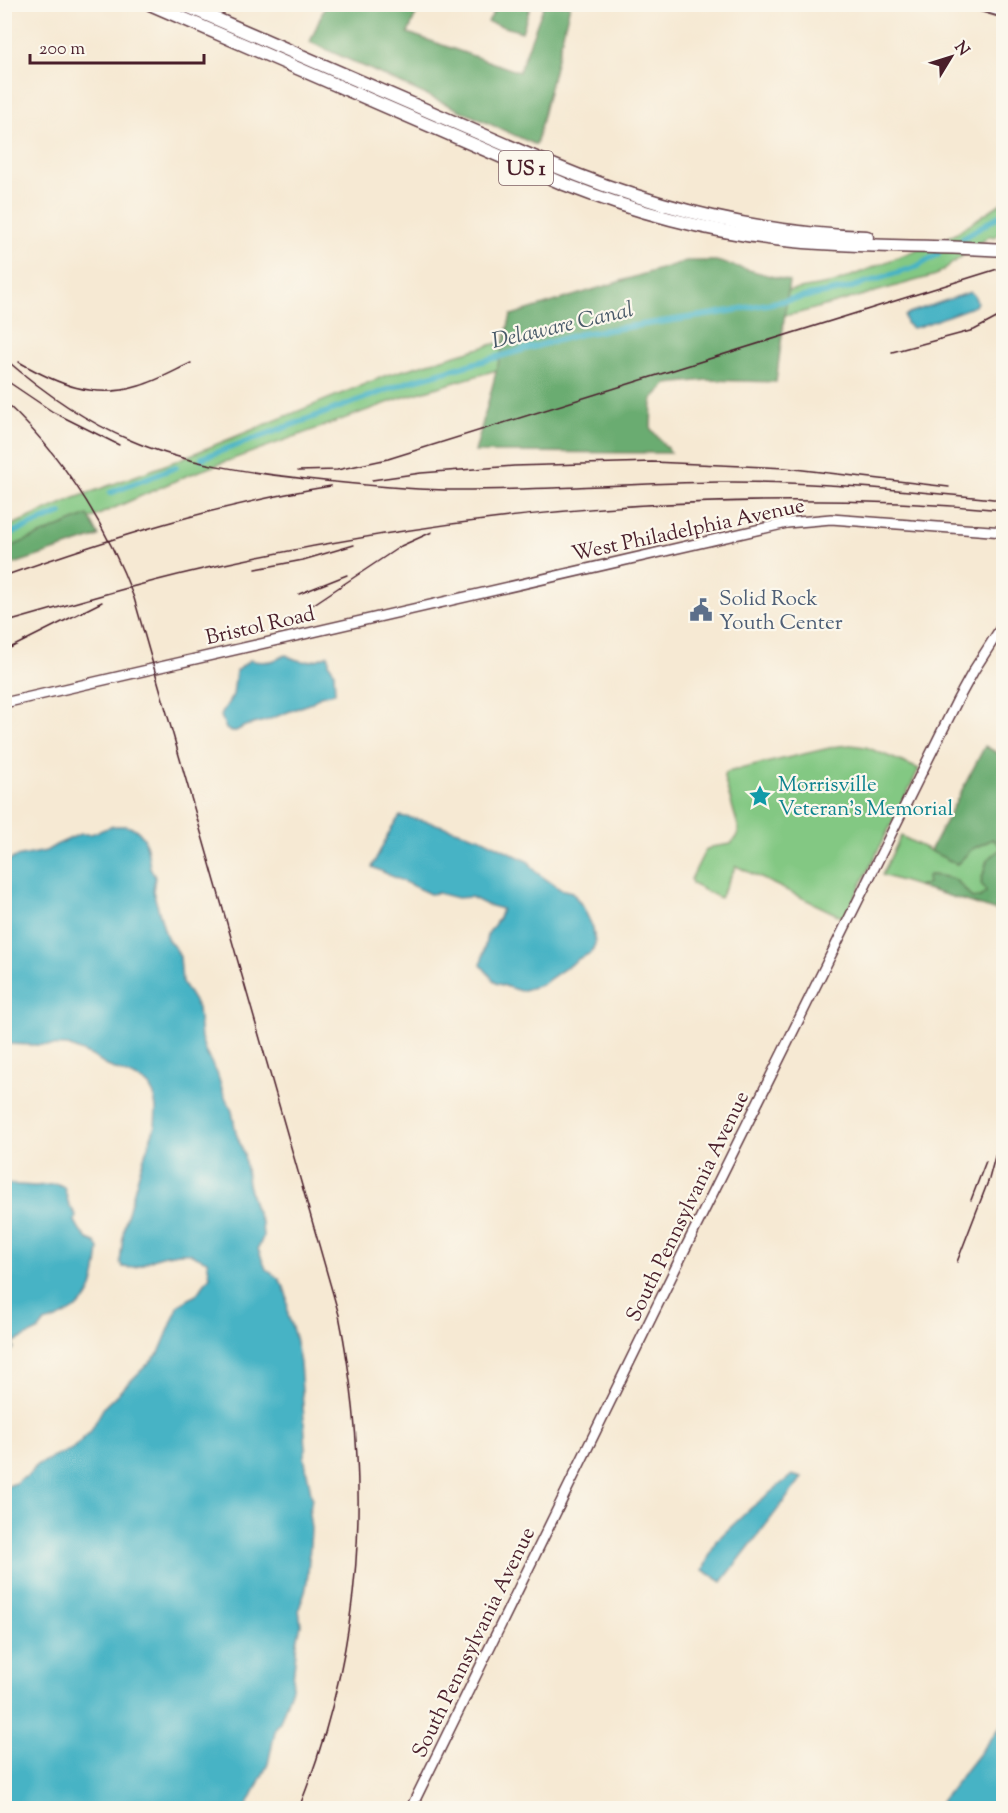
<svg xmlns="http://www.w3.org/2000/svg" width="1008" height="1813" font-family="'Sorts Mill Goudy',serif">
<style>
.green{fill:#83c883;stroke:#667457;stroke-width:1.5}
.forest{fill:#6aac71;stroke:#5a664e;stroke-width:1.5}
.water{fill:#47b3c5;stroke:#486978;stroke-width:1.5}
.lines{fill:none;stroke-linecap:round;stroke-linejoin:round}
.canal{stroke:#47b3c5;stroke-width:6}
.secondary-casing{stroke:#643d44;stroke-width:12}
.primary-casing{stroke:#643d44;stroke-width:14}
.highway-casing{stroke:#643d44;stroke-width:15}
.secondary{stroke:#fff;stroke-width:9}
.primary{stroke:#fff;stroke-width:10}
.highway{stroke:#fff;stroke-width:12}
.rail{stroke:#4a1f2b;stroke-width:1.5}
.labels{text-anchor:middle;stroke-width:4.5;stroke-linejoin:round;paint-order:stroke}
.shield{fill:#fbf7ec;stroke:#7f6065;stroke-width:1.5}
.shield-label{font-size:20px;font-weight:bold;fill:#4a1f2b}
.street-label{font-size:21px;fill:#4a1f2b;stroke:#fbf7ec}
.service-label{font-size:21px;fill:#4e5e75;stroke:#fbf7ec;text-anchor:start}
.culture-label{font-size:21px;fill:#0d838f;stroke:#fbf7ec;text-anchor:start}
.water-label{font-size:22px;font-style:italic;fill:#495a69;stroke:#fbf7ec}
</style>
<rect width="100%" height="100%" fill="#fbf7ec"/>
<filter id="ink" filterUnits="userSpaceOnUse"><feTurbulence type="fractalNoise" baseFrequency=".0167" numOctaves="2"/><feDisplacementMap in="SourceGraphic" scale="12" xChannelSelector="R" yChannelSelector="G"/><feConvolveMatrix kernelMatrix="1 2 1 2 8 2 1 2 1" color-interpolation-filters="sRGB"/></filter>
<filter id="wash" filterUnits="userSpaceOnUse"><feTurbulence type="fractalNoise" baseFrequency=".008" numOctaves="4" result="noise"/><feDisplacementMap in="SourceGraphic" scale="24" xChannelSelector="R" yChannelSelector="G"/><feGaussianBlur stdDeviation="1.35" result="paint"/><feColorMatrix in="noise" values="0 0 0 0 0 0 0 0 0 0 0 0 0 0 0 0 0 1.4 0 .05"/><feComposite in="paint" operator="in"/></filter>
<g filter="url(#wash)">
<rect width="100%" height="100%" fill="#f6e9d3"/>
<g class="green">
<polygon points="1003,202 1003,230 995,237 990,236 936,275 799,313 640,340 517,364 401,398 186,476 85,521 5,553 5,528 72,499 168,464 387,375 511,339 834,283 953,235"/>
<polygon points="851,745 866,747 919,769 844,918 736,866 720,898 692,884 691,879 705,851 711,847 731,844 738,834 738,826 724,778 724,775 727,772 838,746"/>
<path d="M 901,836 L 957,864 L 972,849 L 993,839 L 1002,848 L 987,860 L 981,883 L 986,892 L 980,897 L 972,898 C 956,878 956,877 930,875 L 929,884 L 917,886 L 882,875 Z"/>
</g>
<g class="forest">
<polygon points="326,4 420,5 408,33 519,72 544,5 570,5 536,145 310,42"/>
<polygon points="494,5 531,5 522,32 488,22 497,6"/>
<polygon points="686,261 716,261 789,281 776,382 707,380 667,384 652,399 651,429 671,453 475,452 511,315"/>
<polygon points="88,515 99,536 5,567 5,549"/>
<path d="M 985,746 L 1003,756 L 1003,913 L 917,886 L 928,884 L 927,878 L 929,875 C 956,877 955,878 972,898 L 980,897 L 986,892 L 981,883 L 987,860 L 1002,848 L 993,839 L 972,849 L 957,864 L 930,851 Z"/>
</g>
<g class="water">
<polygon points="970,292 974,295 977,302 975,306 918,327 912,328 906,323 905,316 909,313"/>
<path d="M 286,655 C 302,664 312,663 328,655 L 329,657 L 329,664 L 334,671 L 335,693 L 320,696 L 311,703 L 265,721 L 245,726 L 236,731 L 231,732 L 226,729 L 221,716 L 223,711 L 233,695 L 236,671 L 250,660 C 258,662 269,663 277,659 C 280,658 283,656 286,655 Z"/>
<polygon points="400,816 426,821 481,838 529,862 536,872 560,889 572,892 583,907 593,928 595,944 591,953 580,958 541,985 520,991 496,983 481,965 487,935 499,918 502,909 487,905 471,897 457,898 438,893 430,894 372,867 392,827"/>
<path d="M 113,826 L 126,826 L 136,829 L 144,838 L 147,848 L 150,867 L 155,877 L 153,891 L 164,929 L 168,940 L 176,949 L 180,957 L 182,982 L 198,1008 L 201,1038 L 206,1053 L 217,1073 L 224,1095 L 232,1111 L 236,1133 L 244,1154 L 248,1184 L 254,1206 L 262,1224 L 263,1237 L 258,1249 L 266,1269 L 279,1279 L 284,1287 L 287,1297 L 288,1315 L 295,1337 L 300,1363 L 306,1448 L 304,1456 L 312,1498 L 309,1514 L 311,1529 L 308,1574 L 306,1588 L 299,1609 L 301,1625 L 297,1642 L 292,1688 L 279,1724 L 276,1727 L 268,1764 L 246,1808 L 5,1808 L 5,1487 L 16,1483 L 20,1479 L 26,1477 L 38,1464 L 72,1449 L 90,1432 L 104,1407 L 159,1353 L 179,1305 L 196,1295 L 210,1276 L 207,1261 C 201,1259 193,1254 189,1253 C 181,1252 164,1255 155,1258 C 144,1263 136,1270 123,1267 L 120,1263 L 124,1227 L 141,1166 L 155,1126 L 156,1109 L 154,1095 L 149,1086 L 143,1081 L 105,1065 L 92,1056 L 68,1046 L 5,1044 L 5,862 L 16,857 L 46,851 L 56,845 L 80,834 L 91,834 Z"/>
<path d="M 5,1184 L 35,1186 L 58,1184 L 64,1187 L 69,1205 L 76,1215 L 75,1221 L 80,1230 L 87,1239 L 95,1242 L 99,1249 C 97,1264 96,1282 88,1296 C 82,1308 57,1320 44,1323 L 38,1331 L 14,1342 L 13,1345 L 14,1348 L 10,1353 L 5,1355 Z"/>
<polygon points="792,1475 802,1478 722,1582 703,1570 716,1541 751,1508"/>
<polygon points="1003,1723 1003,1808 936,1808"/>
</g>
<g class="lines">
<g class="canal">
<polyline points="963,238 1004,213"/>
<polyline points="202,458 411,381 580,334 714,314 846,289 916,267 938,254"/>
<polyline points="110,493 176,467"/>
<polyline points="4,536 61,513"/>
</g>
</g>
</g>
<g filter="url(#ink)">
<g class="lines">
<g class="secondary-casing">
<g id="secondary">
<polyline points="4,703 787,523 831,519 1004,532"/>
<polyline points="411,1808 682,1255 957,701 974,670 1004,623"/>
</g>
</g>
<g class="primary-casing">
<polyline id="primary" points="977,4 1004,12"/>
</g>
<g class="highway-casing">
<g id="highway">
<path d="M 150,4 L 564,184 C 638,213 715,234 794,241 C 864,248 934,245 1004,250"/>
<path d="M 182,4 L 550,164 C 650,206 758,234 867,237"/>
</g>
</g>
<use href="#secondary" class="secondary"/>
<use href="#primary" class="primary"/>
<use href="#highway" class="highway"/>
<g class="rail">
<polyline points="892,352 974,330 1004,314"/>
<path d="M 4,358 C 42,391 84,421 130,440 C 185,464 247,472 306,479 C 352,484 399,489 445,490 C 537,491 628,483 720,482 C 815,481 909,491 1004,500"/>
<path d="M 19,362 C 57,384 94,400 139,386 C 157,381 174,371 191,363"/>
<polyline points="4,379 53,412 119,445"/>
<path d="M 4,401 C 63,456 106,524 134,598 L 339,1315 C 373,1485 363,1647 299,1808"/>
<polyline points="298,471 337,470 388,459 1004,267"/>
<polyline points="372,480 421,473 514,466 652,462 786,468 949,487"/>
<polyline points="256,569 303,560 354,545"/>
<path d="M 4,576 C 111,538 219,504 331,486"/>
<polyline points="299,594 347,575"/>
<polyline points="311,606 401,546 432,532"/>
<path d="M 4,623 C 78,602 151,580 225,564 C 481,508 743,487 1004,510"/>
<polyline points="4,651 102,602"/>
<polyline points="971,1200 986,1161"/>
<polyline points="957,1262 989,1179 1004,1123"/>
</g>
</g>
</g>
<defs>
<g id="civic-bare" transform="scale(1.8)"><path d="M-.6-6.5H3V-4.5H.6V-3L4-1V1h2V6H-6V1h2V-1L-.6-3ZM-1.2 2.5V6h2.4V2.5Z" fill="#5c6f8a" stroke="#fbf7ec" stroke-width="2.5" paint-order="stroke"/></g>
<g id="sight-bare" transform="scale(1.8)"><path d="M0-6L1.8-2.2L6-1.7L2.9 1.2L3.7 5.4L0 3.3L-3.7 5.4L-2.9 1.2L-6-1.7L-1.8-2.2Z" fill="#0f9aa8" stroke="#fbf7ec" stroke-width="2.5" paint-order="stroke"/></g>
</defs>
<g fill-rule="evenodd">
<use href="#civic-bare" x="701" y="610"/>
<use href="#sight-bare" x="760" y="796"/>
</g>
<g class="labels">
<rect class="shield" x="499" y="151" width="54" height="34" rx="4.5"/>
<g class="shield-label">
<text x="526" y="175">US 1</text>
</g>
<g class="street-label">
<text transform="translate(688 529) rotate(-12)" y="7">West Philadelphia Avenue</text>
<text transform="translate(260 625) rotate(-13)" y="7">Bristol Road</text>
<text transform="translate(687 1206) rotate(-64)" y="7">South Pennsylvania Avenue</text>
<text transform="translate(473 1642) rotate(-64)" y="7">South Pennsylvania Avenue</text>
</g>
<g class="service-label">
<text x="719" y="605">Solid Rock<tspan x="719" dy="24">Youth Center</tspan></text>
</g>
<g class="culture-label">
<text x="778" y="791">Morrisville<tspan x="778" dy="24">Veteran's Memorial</tspan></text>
</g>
<g class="water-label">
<text transform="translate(562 324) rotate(-13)" y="8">Delaware Canal</text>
</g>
</g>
<rect width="1008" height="1813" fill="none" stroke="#fbf7ec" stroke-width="24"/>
<g transform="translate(951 57) rotate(52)" stroke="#fbf7ec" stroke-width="4.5" paint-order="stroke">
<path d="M0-4.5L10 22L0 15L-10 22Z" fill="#4a1f2b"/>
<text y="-9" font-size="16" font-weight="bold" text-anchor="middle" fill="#4a1f2b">N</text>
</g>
<path d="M30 54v9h174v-9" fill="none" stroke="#4a1f2b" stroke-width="3"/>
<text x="39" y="54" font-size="18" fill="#4a1f2b" stroke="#fbf7ec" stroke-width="4.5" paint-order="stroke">200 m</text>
</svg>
